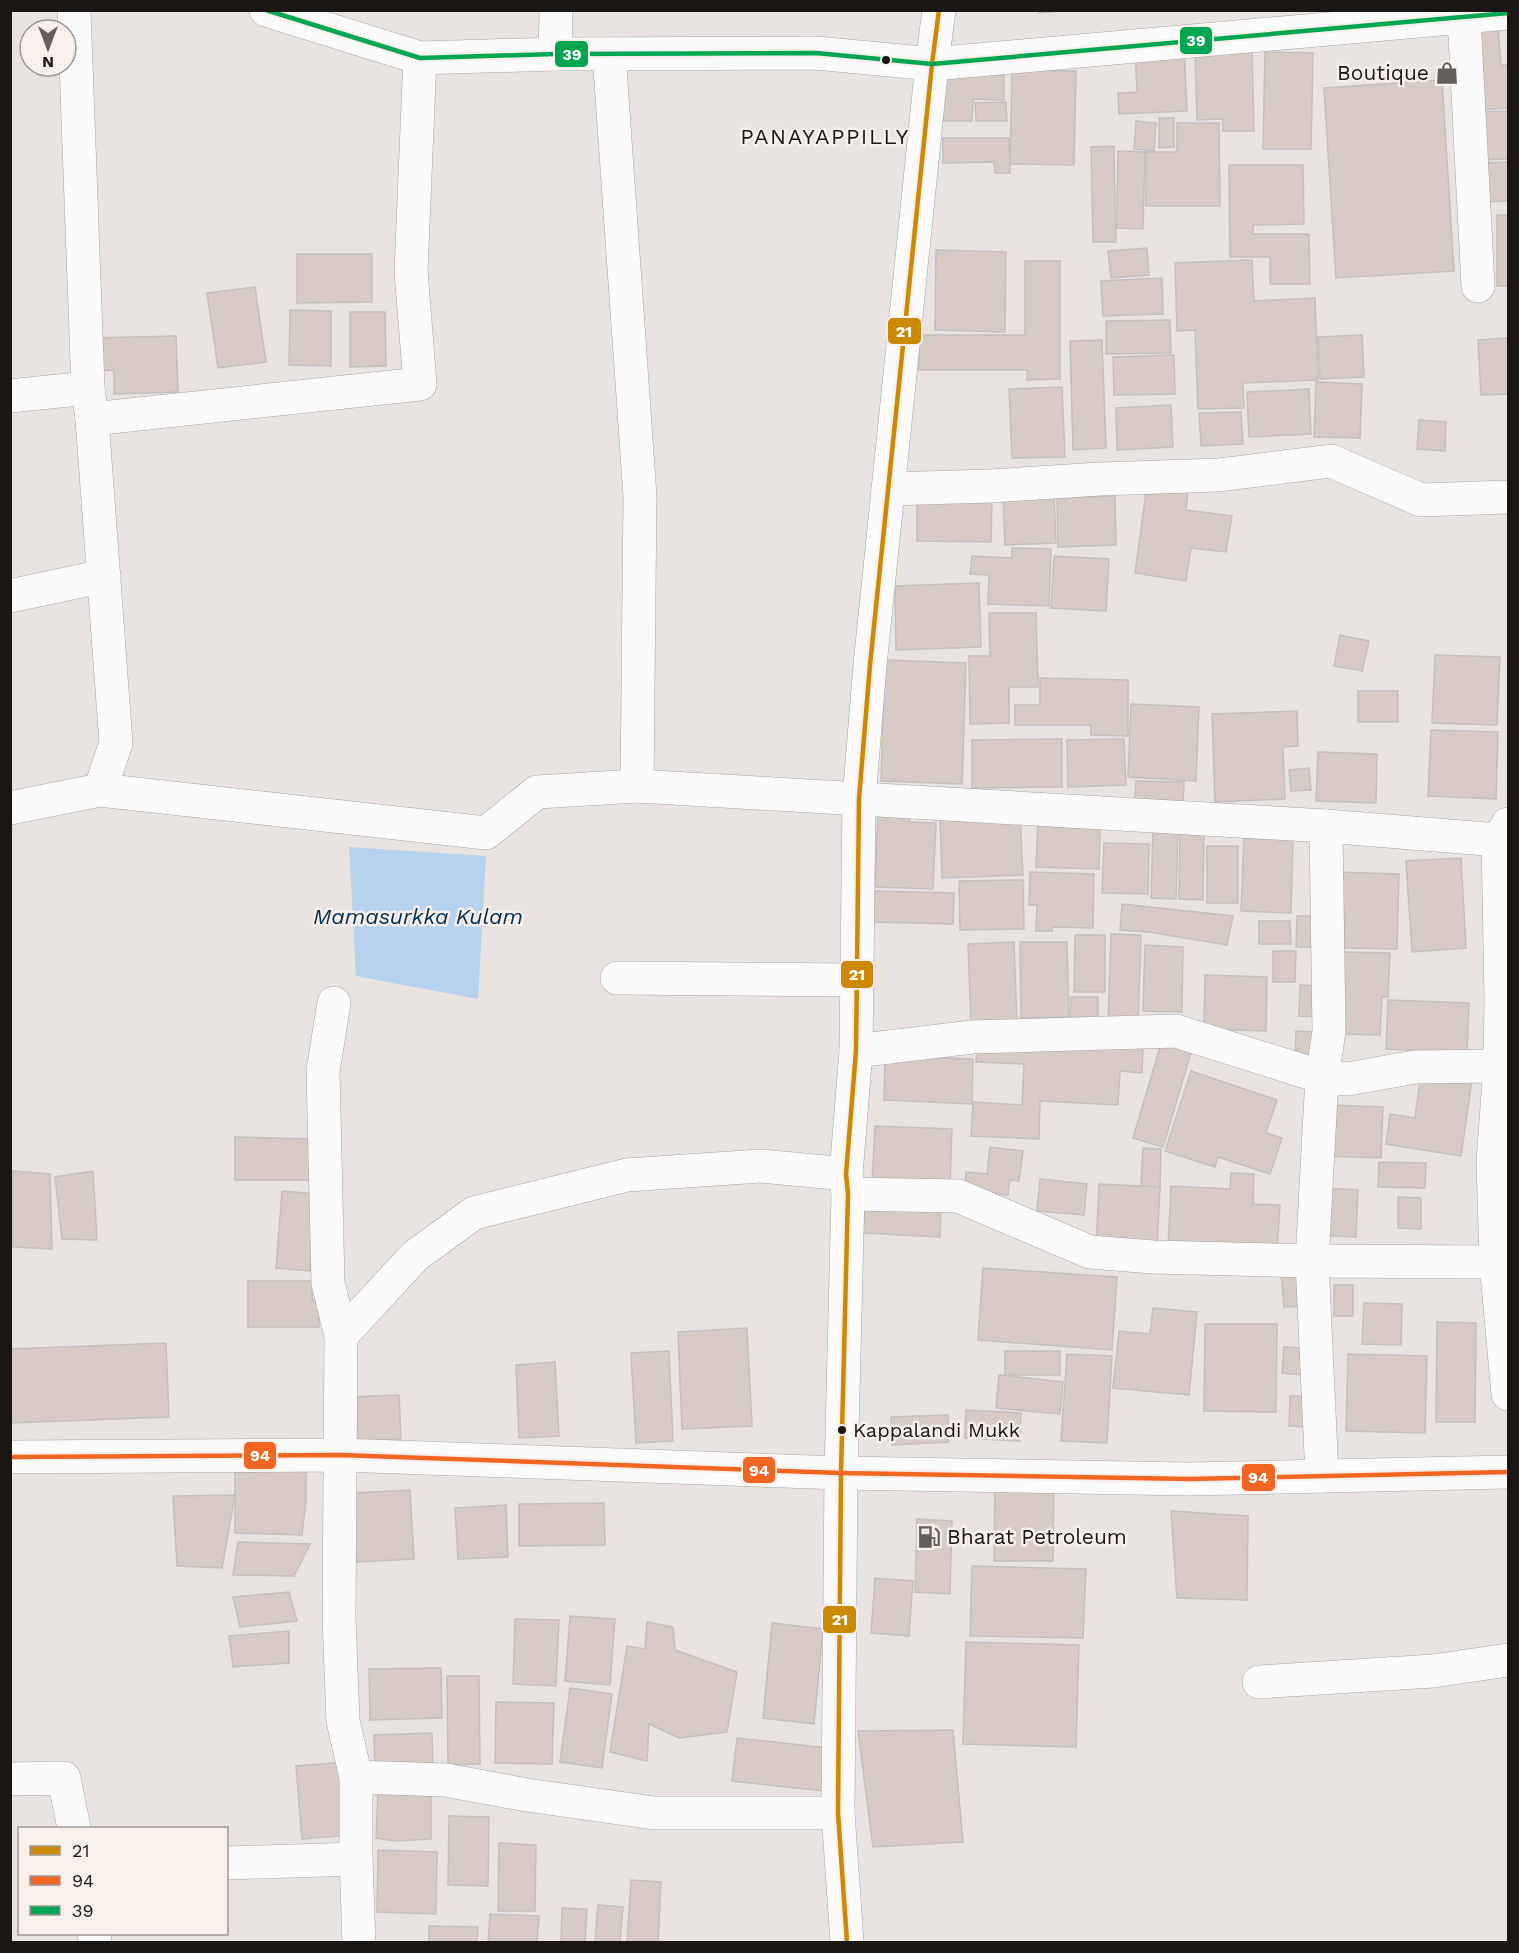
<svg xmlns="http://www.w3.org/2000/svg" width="1519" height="1953" font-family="'Work Sans',sans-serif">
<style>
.water{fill:#b6d2ef}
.building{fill:#d8cbc5;stroke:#c3bfbe;stroke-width:1.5}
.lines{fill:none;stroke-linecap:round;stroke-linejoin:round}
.minor-casing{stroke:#a6a3a1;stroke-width:34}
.tertiary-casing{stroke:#a6a3a1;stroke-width:34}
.secondary-casing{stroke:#a6a3a1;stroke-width:34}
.minor{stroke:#fcfbfb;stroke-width:33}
.tertiary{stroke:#fcfbfb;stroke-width:33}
.secondary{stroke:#fcfbfb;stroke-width:33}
.bus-1-casing{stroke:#f9f0ec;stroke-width:9}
.bus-2-casing{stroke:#f9f0ec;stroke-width:9}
.bus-3-casing{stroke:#f9f0ec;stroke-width:9}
.bus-1{stroke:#cb8904;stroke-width:4.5}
.bus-2{stroke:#f26522;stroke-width:4.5}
.bus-3{stroke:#00a651;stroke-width:4.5}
.bus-dot{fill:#191614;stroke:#f9f0ec;stroke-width:2}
.labels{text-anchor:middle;stroke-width:5;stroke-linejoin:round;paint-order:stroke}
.bus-label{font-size:20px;fill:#191614;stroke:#f9f0ec;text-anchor:start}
.poi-label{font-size:21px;fill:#191614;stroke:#f9f0ec;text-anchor:end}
.neighbourhood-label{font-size:22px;letter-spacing:1.5px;fill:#191614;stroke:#f9f0ec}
.water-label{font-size:22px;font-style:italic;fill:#002e54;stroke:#f9f0ec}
.line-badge{stroke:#f9f0ec;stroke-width:2}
.badge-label{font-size:16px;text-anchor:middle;font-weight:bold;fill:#fff}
</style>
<rect width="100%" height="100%" fill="#e9e4e2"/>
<polygon class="water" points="349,847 486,856 478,999 356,976"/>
<g class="building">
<polygon points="1039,10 1072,10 1039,13"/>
<polygon points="1498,26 1501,65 1508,65 1508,108 1476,110 1472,27"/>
<polygon points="1184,46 1187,111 1119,114 1118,93 1137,92 1135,48"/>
<polygon points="1252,50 1254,131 1223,131 1223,119 1197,120 1195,51"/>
<polygon points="1265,52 1313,53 1311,149 1263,149"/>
<polygon points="1012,70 1076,71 1074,165 1010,164"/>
<polygon points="944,74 1004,75 1004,100 973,99 972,121 943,121"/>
<polygon points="1442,80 1454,271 1336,278 1324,88"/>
<polygon points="1006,102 1007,121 976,121 975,103"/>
<polygon points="1508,111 1508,159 1479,160 1478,112"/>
<polygon points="1159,118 1174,118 1174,147 1159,148"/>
<polygon points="1136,121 1156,123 1154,151 1134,149"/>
<polygon points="1177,123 1219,123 1220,206 1146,206 1146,152 1177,152"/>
<polygon points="943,138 1009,138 1010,173 995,173 994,162 943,163"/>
<polygon points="1114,146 1116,242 1093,242 1091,147"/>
<polygon points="1118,151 1145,152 1143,229 1117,228"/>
<polygon points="1508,162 1508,201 1481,202 1480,163"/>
<polygon points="1229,165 1303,165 1304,224 1253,225 1253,234 1309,234 1310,284 1270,284 1270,257 1230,257"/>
<rect x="1497" y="215" width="11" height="71"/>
<polygon points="1147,248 1149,275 1111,278 1108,251"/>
<polygon points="936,250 1006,252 1005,332 935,330"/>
<polygon points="297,254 372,254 372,302 297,303"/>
<polygon points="1252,260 1254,301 1315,298 1318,380 1243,383 1244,408 1198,409 1195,330 1177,331 1175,263"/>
<polygon points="1025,261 1060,261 1060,379 1027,380 1027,370 919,370 919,335 1025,335"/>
<polygon points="1162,278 1163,314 1103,316 1101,281"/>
<polygon points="255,287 266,362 218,368 207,293"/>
<polygon points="290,310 331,311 331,366 289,365"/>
<polygon points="350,312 385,312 386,366 350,367"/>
<polygon points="1170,320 1171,353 1106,354 1106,321"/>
<polygon points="1362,335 1364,377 1320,379 1318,337"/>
<polygon points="176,336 178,392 114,394 114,370 90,371 89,338"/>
<polygon points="1508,338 1508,394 1481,395 1478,340"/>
<polygon points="1102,340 1106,448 1073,450 1070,341"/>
<polygon points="1174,355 1175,394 1114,395 1113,357"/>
<polygon points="1316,382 1362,384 1360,438 1314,437"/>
<polygon points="1062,387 1065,457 1012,458 1009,389"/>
<polygon points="1309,389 1311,434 1249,437 1247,392"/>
<polygon points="1171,405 1173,447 1117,450 1116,408"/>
<polygon points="1241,412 1243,444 1201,446 1199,413"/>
<polygon points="1419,420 1446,422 1445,451 1417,449"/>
<polygon points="1147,485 1188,490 1186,510 1232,516 1226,552 1191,548 1186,581 1135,573"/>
<polygon points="1054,494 1056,543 1005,545 1003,495"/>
<polygon points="917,495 992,496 991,542 917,541"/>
<polygon points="1115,496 1116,545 1058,547 1057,498"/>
<polygon points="1012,548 1051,549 1049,606 988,604 989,575 970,574 972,556 1012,558"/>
<polygon points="1054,556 1109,559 1106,611 1051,608"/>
<polygon points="979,583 981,647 896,650 895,586"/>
<polygon points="989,613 1036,613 1038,687 1009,687 1009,723 970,724 969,656 990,656"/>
<polygon points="1340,635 1369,641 1362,671 1334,666"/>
<polygon points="1435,655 1500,657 1497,725 1432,723"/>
<polygon points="885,660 966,663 962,784 881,781"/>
<polygon points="1040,678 1128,680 1128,736 1091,735 1091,725 1015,725 1015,705 1040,705"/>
<rect x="1358" y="691" width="40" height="31"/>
<polygon points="1131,704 1199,707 1196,781 1128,777"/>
<polygon points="1297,711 1298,746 1283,747 1285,799 1215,802 1212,714"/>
<polygon points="1431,730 1498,732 1496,799 1428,796"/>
<polygon points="1062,739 1062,787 972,788 972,740"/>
<polygon points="1124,739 1126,785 1068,787 1067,740"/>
<polygon points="1318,752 1377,754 1376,803 1316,801"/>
<polygon points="1309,768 1311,790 1291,791 1289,770"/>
<polygon points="1136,781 1184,782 1183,801 1135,799"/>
<polygon points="878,810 910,812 909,822 936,823 933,889 875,887"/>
<polygon points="1020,813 1023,875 942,878 940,816"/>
<polygon points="1038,823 1100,826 1099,869 1036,867"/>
<polygon points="1153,829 1178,829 1176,899 1151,898"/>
<polygon points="1180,833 1204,833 1203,900 1179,899"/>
<polygon points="1244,838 1293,840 1291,913 1241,911"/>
<polygon points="1104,843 1149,844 1148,894 1102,893"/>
<rect x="1207" y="846" width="31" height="57"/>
<polygon points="1461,858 1466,948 1412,952 1406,861"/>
<polygon points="1030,872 1094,874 1093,928 1052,927 1052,931 1036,931 1037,905 1029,905"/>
<polygon points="1336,872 1399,874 1397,949 1344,948 1345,912 1335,912"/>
<polygon points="1023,880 1024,929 960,930 959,881"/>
<polygon points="874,891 954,893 953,924 873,922"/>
<polygon points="1122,904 1233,916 1227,945 1149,932 1120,930"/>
<polygon points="1297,916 1320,916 1320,947 1296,947"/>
<polygon points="1259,921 1290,921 1291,944 1259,944"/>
<polygon points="1111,934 1141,935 1138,1023 1108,1022"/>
<polygon points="1075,935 1105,935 1105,992 1074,992"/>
<polygon points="1014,942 1017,1024 971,1026 968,944"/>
<polygon points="1020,942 1067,942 1069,1017 1021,1018"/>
<polygon points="1145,945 1183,947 1182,1012 1143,1011"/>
<polygon points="1273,951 1296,951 1295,982 1273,982"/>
<polygon points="1343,952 1390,953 1388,997 1382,997 1380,1035 1340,1034"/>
<polygon points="1205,975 1267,977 1266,1031 1204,1029"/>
<polygon points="1300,985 1323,986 1322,1017 1299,1016"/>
<polygon points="1071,997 1098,997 1098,1022 1070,1022"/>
<polygon points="1388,1000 1469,1003 1467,1053 1386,1049"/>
<polygon points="1296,1031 1319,1032 1318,1063 1295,1062"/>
<polygon points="1163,1037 1193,1046 1163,1147 1133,1138"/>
<polygon points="977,1041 1143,1046 1142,1073 1120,1071 1118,1105 1040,1101 1039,1139 971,1136 973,1102 1022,1105 1024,1064 976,1062"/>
<polygon points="885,1056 973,1059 972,1104 884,1100"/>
<polygon points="1191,1071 1277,1100 1266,1133 1282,1138 1270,1174 1218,1157 1215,1167 1165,1151"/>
<polygon points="1421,1073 1472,1080 1461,1156 1386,1144 1390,1114 1415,1118"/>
<polygon points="1328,1105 1383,1107 1381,1158 1326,1156"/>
<polygon points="875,1126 952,1129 950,1188 872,1184"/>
<polygon points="235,1137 315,1139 314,1180 235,1180"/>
<polygon points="990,1147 1023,1151 1019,1181 1010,1180 1008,1195 965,1190 966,1172 987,1174"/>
<polygon points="1143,1148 1161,1149 1160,1187 1141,1186"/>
<polygon points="1379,1162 1426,1163 1425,1188 1378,1187"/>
<polygon points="13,1171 50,1174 52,1249 13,1247"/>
<polygon points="93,1171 97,1240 62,1239 55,1177"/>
<polygon points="1231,1173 1254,1174 1253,1204 1280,1205 1277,1251 1168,1247 1171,1186 1230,1189"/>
<polygon points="1040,1179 1087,1184 1084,1215 1037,1211"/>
<polygon points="1099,1184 1160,1187 1157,1248 1096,1246"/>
<polygon points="1321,1188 1358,1190 1356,1237 1318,1235"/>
<polygon points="282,1191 317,1194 310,1271 276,1268"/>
<polygon points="1398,1197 1421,1198 1421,1229 1398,1228"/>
<polygon points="865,1199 941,1203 940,1237 863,1233"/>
<polygon points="983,1268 1117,1277 1112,1350 978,1340"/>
<polygon points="1306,1271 1309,1306 1284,1307 1281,1272"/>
<polygon points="248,1281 312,1281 312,1300 319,1300 319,1327 248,1327"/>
<rect x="1334" y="1285" width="19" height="31"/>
<polygon points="1364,1303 1402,1304 1401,1345 1362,1344"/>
<polygon points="1153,1308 1197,1312 1189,1395 1113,1388 1119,1331 1150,1334"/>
<polygon points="1437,1322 1476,1323 1475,1422 1436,1422"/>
<polygon points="1205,1324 1277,1324 1276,1412 1204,1411"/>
<polygon points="747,1328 752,1426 682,1429 678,1332"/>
<polygon points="166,1343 169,1417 10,1423 10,1349"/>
<polygon points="1284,1347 1303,1348 1302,1375 1282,1373"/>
<polygon points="669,1351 673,1441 636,1443 631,1353"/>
<rect x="1005" y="1351" width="55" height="24"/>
<polygon points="1067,1354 1112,1356 1107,1443 1061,1441"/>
<polygon points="1348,1354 1427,1356 1425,1433 1346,1431"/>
<polygon points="555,1362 559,1436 519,1438 516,1365"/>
<polygon points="999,1375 1063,1382 1060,1414 996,1408"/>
<polygon points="399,1395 401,1439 354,1442 352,1397"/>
<polygon points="1290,1396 1310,1396 1309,1427 1289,1426"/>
<polygon points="966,1410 1021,1413 1020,1441 965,1438"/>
<polygon points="948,1415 949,1442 892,1445 891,1417"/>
<polygon points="306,1470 306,1500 302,1535 235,1533 235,1472"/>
<polygon points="995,1481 1054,1481 1053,1561 994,1561"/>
<polygon points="410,1490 414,1559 357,1562 353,1493"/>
<polygon points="235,1495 222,1568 177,1566 173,1496"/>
<polygon points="604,1503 605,1545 519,1546 519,1504"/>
<polygon points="506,1505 508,1557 458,1559 455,1508"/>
<polygon points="1171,1511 1248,1516 1247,1600 1177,1598"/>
<polygon points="917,1519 952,1521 950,1594 915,1592"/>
<polygon points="238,1542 310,1544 294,1576 233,1575"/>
<polygon points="972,1566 1086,1569 1083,1638 970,1636"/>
<polygon points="875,1578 913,1581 909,1636 871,1633"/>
<polygon points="289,1592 297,1621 240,1627 233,1597"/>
<polygon points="570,1616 615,1619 610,1685 565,1681"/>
<polygon points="515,1619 559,1620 556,1686 513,1684"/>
<polygon points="647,1622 673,1627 675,1650 737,1672 727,1732 679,1738 649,1724 647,1761 610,1752 627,1646 645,1649"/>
<polygon points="772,1623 823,1629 814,1724 763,1718"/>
<polygon points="289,1631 289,1663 233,1667 229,1636"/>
<polygon points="966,1642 1079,1645 1076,1747 963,1744"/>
<polygon points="441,1668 442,1718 370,1720 369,1669"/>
<polygon points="447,1676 479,1676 480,1764 448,1765"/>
<polygon points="570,1688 612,1694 602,1768 560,1762"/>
<polygon points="496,1702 554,1703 552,1764 495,1763"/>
<polygon points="953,1730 963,1842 873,1847 858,1731"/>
<polygon points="432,1733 433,1770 375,1773 374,1735"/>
<polygon points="737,1738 828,1748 823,1791 732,1781"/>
<polygon points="345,1762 350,1835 302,1839 296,1766"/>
<polygon points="378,1790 431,1790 431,1839 396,1841 376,1838"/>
<polygon points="449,1816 489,1817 488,1886 448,1885"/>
<polygon points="499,1843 536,1845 535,1911 498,1911"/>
<polygon points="378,1850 437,1852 436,1914 377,1912"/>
<polygon points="631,1880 661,1882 658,1942 627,1942"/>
<polygon points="598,1905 623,1907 620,1942 595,1942"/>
<polygon points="562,1908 587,1909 585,1942 561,1942"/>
<polygon points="490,1914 539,1916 537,1942 488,1942"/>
<polygon points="429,1926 478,1927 477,1942 429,1942"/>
</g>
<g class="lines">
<g class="minor-casing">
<g id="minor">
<polyline points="266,10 420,58 555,54 816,53 932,64 1508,13"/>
<polyline points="1464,17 1478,286"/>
<polyline points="555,54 556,10"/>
<polyline points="609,54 640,496 637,786"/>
<polyline points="10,396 88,388"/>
<polyline points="92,419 420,384 411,271 420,58"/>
<polyline points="888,489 990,486 1100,479 1219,475 1331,461 1421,500 1508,497"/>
<polyline points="10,596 104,576"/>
<polyline points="100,790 486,833 537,792 637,786 1326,826 1329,1032 1322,1077 1312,1261 1322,1476"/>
<polyline points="1508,824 1498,840 1501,999 1500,1066 1493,1162 1496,1262 1508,1394"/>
<polyline points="1326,826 1498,840"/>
<polyline points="617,978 856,980"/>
<polyline points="334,1003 323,1071 328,1283 341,1336"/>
<polyline points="856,1051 972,1037 1176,1031 1322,1077 1348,1079 1415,1067 1500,1066"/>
<polyline points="848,1194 958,1196 1090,1252 1153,1257 1312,1261 1496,1262"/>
<polyline points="1259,1682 1433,1671 1508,1660"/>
<polyline points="356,1777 445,1780 527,1795 654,1813 838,1813"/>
<polyline points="10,1779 64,1778 74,1828"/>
<polyline points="226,1863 356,1859"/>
<polyline points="94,1934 95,1942"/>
<polyline points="359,1942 356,1859 356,1777 343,1721 339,1617 341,1336 415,1256 474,1213 627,1175 760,1166 846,1174"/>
</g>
</g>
<g class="tertiary-casing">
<g id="tertiary">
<polyline points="10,808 100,790 116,743 92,419 88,388 74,10"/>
<polyline points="10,1457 340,1455 841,1473"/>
</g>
</g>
<g class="secondary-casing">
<g id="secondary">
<polyline points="841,1473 1189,1479 1508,1472"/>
<polyline points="847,1942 838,1813 841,1473 848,1194 846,1174 856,1051 859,799 870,665 932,64 939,10"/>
</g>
</g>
<use href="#minor" class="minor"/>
<use href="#tertiary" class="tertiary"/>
<use href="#secondary" class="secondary"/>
<g class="bus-1-casing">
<polyline id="bus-1" points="847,1942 838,1813 841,1473 848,1194 846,1174 856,1051 859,799 870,665 932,64 939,10"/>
</g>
<g class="bus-2-casing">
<polyline id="bus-2" points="10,1457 340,1455 841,1473 1189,1479 1508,1472"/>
</g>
<g class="bus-3-casing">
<polyline id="bus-3" points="266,10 420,58 555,54 816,53 932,64 1508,13"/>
</g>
<use href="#bus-1" class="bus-1"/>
<use href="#bus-2" class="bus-2"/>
<use href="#bus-3" class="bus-3"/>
</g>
<defs>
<g id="shop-bare" transform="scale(1.8)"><path d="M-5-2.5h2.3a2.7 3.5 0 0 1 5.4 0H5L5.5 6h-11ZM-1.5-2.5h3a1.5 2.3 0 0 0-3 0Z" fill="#625e5c" stroke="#f9f0ec" stroke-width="2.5" paint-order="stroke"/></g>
<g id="fuel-bare" transform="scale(1.8)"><path d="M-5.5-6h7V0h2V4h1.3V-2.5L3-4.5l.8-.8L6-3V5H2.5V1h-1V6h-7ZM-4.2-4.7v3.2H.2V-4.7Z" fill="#625e5c" stroke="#f9f0ec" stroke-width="2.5" paint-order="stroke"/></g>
</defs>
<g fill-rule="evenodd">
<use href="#shop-bare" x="1447" y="73"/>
<use href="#fuel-bare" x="929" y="1537"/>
</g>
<g class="bus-dot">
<circle cx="886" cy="60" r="5"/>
<circle cx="842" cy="1430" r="5"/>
</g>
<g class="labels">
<g class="bus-label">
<text x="853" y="1437">Kappalandi Mukk</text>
</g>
<g class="poi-label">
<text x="1429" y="80">Boutique</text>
<text x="947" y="1544" text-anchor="start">Bharat Petroleum</text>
</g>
<g class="neighbourhood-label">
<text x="825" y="144">PANAYAPPILLY</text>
</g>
<g class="water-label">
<text x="418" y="924">Mamasurkka Kulam</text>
</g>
</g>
<g class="line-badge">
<rect x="1179" y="26" width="34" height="29" rx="6" fill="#00a651"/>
<rect x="554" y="40" width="35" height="28" rx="6" fill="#00a651"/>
<rect x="887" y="317" width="35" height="28" rx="6" fill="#cb8904"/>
<rect x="840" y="960" width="34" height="29" rx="6" fill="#cb8904"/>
<rect x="243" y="1441" width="34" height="29" rx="6" fill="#f26522"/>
<rect x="742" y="1456" width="34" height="28" rx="6" fill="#f26522"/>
<rect x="1241" y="1463" width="35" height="29" rx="6" fill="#f26522"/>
<rect x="822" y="1605" width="35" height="29" rx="6" fill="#cb8904"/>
</g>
<g class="badge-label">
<text x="1196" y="46">39</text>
<text x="572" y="60">39</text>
<text x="904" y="337">21</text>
<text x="857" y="980">21</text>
<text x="260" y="1461">94</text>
<text x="759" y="1476">94</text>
<text x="1258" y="1483">94</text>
<text x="840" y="1625">21</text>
</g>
<rect width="1519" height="1953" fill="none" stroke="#191614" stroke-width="24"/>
<rect x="18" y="1827" width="210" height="108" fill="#f9f0ec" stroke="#9f9996" stroke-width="1.5"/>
<rect x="30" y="1846" width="30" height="9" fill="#cb8904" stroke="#9f9996" stroke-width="1.5"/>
<text x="72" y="1857" font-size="18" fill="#191614">21</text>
<rect x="30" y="1876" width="30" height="9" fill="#f26522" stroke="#9f9996" stroke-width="1.5"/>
<text x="72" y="1887" font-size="18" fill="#191614">94</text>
<rect x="30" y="1906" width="30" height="9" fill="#00a651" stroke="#9f9996" stroke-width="1.5"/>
<text x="72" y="1917" font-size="18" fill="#191614">39</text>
<g transform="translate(48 48) rotate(180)"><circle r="28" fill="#f9f0ec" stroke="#9f9996" stroke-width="1.5"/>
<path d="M0-4.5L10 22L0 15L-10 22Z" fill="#625e5c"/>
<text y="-9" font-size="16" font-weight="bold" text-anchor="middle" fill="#191614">N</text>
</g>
</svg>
